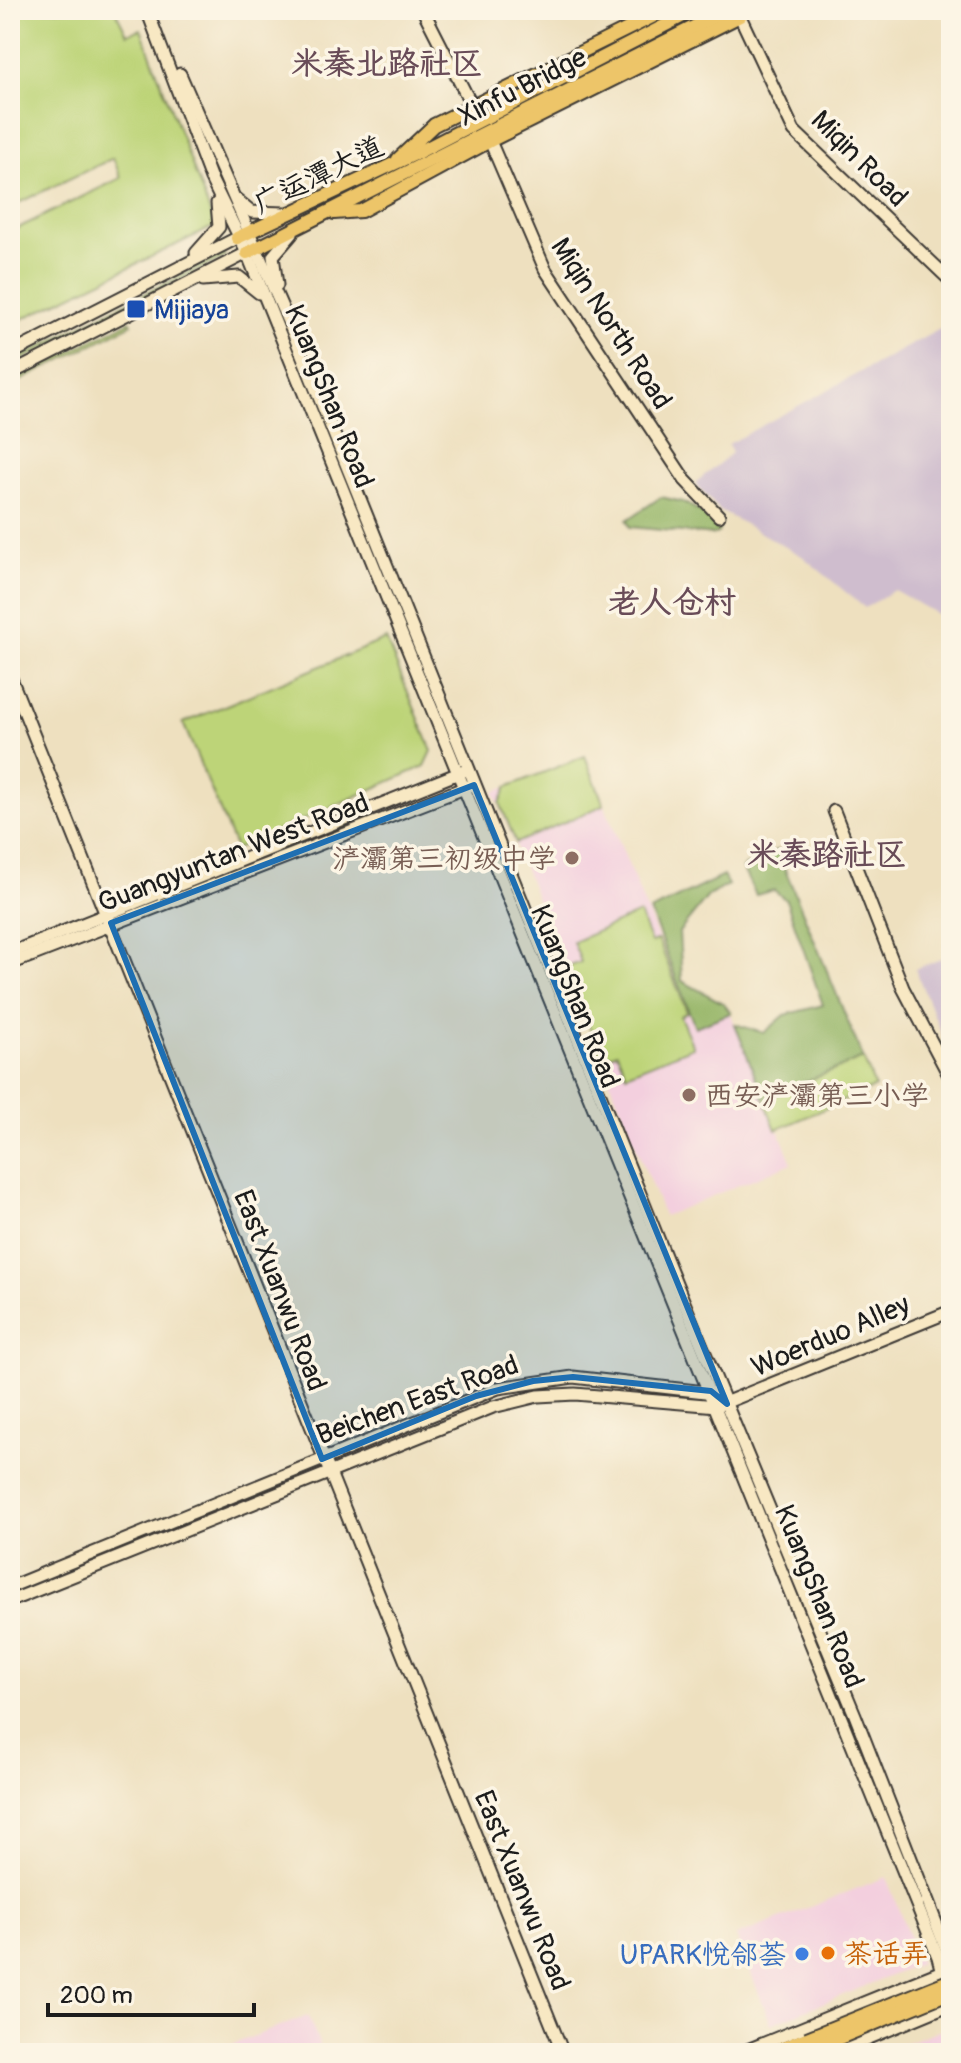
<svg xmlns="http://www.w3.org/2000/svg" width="961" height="2063" font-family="Pangolin,'LXGW WenKai TC',sans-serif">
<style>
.built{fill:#f3cfde}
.industrial{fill:#cfbdce}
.green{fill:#bdd478;stroke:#6c784a;stroke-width:2}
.forest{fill:#96b668;stroke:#596942;stroke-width:2}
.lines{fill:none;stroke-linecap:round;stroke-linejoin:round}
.secondary-casing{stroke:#3c3934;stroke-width:15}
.primary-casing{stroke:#3c3934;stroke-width:16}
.highway-casing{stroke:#3c3934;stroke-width:18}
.secondary{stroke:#f8e8c3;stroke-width:11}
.primary{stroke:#edc569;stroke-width:12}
.highway{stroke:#edc569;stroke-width:14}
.highway-bridge-casing{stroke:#3c3934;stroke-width:18;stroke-linecap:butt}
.highway-bridge{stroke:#edc569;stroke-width:14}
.marked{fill:#1f6fb2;fill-opacity:0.2;stroke:#1f6fb2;stroke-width:6;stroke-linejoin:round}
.transit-dot{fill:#1a4fb4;stroke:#fcf5e5;stroke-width:3}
.education-dot{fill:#8d6e63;stroke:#fcf5e5;stroke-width:3}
.food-dot{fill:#e8710a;stroke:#fcf5e5;stroke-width:3}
.shop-dot{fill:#3f7fe0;stroke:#fcf5e5;stroke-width:3}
.labels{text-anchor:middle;stroke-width:7;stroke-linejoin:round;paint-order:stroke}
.street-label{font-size:28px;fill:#1c1c1c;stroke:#fcf5e5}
.transit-label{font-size:28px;fill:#164399;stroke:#fcf5e5;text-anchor:start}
.education-label{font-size:28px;fill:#785e54;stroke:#fcf5e5;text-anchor:end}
.food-label{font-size:28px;fill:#c56008;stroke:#fcf5e5;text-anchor:start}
.shop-label{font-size:28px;fill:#366cbe;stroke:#fcf5e5;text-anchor:end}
.quarter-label{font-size:32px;font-weight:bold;fill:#694c58;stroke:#fcf5e5}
</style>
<rect width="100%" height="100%" fill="#fcf5e5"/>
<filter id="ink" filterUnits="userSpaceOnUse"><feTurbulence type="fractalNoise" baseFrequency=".0125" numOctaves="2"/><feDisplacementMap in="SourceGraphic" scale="16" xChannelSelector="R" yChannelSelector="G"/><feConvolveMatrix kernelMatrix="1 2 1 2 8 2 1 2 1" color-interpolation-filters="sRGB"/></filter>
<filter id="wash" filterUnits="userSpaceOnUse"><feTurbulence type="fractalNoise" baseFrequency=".006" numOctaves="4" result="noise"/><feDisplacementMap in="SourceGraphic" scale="32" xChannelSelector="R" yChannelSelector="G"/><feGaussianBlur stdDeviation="1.8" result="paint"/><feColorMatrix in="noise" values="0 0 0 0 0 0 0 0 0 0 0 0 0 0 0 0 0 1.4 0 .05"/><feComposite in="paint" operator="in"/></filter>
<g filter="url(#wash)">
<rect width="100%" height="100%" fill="#eee0bf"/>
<g class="built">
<polygon points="585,756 693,1026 730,1012 792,1163 664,1216 494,792"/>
<polygon points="886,1877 920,1964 771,2024 736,1936"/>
<polygon points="308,2016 323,2053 211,2053 231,2045"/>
<polygon points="942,2029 951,2053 880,2053"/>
</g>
<g class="industrial">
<polygon points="951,323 951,622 894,590 865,608 802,556 719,510 695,483 732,453 728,444"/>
<polygon points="951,955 951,1057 915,969"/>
</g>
<g class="green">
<polygon points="10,10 115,10 127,34 141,29 215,226 10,325 10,232 121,178 113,158 10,207"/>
<polygon points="224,253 225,257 10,366 10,362"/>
<polygon points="130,321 132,324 10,386 10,382"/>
<polygon points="386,639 432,751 425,766 236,849 183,723"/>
<polygon points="585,756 604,805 516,843 500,803 507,787"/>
<polygon points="639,913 651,943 658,940 687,1012 680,1016 693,1047 626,1074 617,1052 602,1058 565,968 581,962 573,942"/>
<polygon points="863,1058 875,1087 776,1130 764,1099"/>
</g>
<g class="forest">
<polygon points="661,497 683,502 717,521 719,532 714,535 630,527 627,520"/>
<polygon points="777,850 863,1058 764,1099 735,1024 764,1033 785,1015 823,1005 786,900 774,890 756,895 742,868"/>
<polygon points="723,876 728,885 708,896 679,932 682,981 723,1003 731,1013 695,1027 650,911"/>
</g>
</g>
<g filter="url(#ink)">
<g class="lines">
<g class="secondary-casing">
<g id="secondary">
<polyline points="147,10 211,179 247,253 938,1957 951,2009"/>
<polyline points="423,10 472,106"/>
<polyline points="737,10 794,131 951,281"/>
<polyline points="180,74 294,335 676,1283 855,1715 951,1961"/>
<polyline points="490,141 545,269 685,480 719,516"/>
<polyline points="236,199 252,212 285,213"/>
<polyline points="196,253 219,227 217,203"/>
<polyline points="203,280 239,277 259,293"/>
<polyline points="277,285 273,256 292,234"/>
<polyline points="10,354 237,238"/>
<polyline points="10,374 247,253"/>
<polyline points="10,676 563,2053"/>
<polyline points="834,811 903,988 951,1079"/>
<polyline points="10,953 464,771"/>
<polyline points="10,964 472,785"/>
<polyline points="10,1587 498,1388 573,1377 714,1393"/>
<polyline points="10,1601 493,1407 538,1396 575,1394 717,1406 951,1311"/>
<polyline points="740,2053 947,1969"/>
<polyline points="833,2053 951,2004"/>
</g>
</g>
<g class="primary-casing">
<g id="primary">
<polyline points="398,159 434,125 666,10"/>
<polyline points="334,213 361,211 490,141 740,16"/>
<polyline points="237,238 419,152 695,10"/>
<polyline points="247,253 727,10"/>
</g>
</g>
<g class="highway-casing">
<polyline id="highway" points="774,2053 807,2039"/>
</g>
<use href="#secondary" class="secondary"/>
<use href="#primary" class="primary"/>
<use href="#highway" class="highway"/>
<g class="highway-bridge-casing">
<g id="highway-bridge">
<polyline points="807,2039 951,1981"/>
<polyline points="810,2049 951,1991"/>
</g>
</g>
<use href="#highway-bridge" class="highway-bridge"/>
</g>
</g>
<path class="marked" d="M 474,785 L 727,1404 L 711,1391 L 573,1377 L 533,1381 L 476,1396 L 322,1459 L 111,923 Z"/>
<rect class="transit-dot" x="126" y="299" width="20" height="20" rx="4"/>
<g class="education-dot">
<circle cx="572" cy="858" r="8"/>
<circle cx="689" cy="1095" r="8"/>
</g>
<circle class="food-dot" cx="828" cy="1953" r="8"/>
<circle class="shop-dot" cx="802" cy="1954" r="8"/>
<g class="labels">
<g class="street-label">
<text transform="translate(522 86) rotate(-27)" y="10">Xinfu Bridge</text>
<text transform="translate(860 158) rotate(45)" y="10">Miqin Road</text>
<text transform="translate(318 174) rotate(-26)" y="10">广运潭大道</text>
<text transform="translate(612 323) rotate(57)" y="10">Miqin North Road</text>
<text transform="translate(330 396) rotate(68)" y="10">KuangShan Road</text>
<text transform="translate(233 852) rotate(-21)" y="10">Guangyuntan West Road</text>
<text transform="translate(576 996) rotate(68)" y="10">KuangShan Road</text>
<text transform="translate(281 1290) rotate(69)" y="10">East Xuanwu Road</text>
<text transform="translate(830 1335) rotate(-23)" y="10">Woerduo Alley</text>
<text transform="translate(417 1399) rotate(-20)" y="10">Beichen East Road</text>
<text transform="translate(820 1596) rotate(68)" y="10">KuangShan Road</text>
<text transform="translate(523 1890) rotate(68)" y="10">East Xuanwu Road</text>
</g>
<g class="transit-label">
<text x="154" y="319">Mijiaya</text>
</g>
<g class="education-label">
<text x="556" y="868">浐灞第三初级中学</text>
<text x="705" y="1105" text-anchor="start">西安浐灞第三小学</text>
</g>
<g class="food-label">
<text x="844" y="1963">茶话弄</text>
</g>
<g class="shop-label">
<text x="786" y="1964">UPARK悦邻荟</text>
</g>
<g class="quarter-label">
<text x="387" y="74">米秦北路社区</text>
<text x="672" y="613">老人仓村</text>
<text x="827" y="865">米秦路社区</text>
</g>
</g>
<rect width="961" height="2063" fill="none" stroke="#fcf5e5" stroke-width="40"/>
<path d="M48 2003v12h206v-12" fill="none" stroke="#1c1c1c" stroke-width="4"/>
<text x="60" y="2003" font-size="24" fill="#1c1c1c" stroke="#fcf5e5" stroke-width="6" paint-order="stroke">200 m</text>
</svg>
